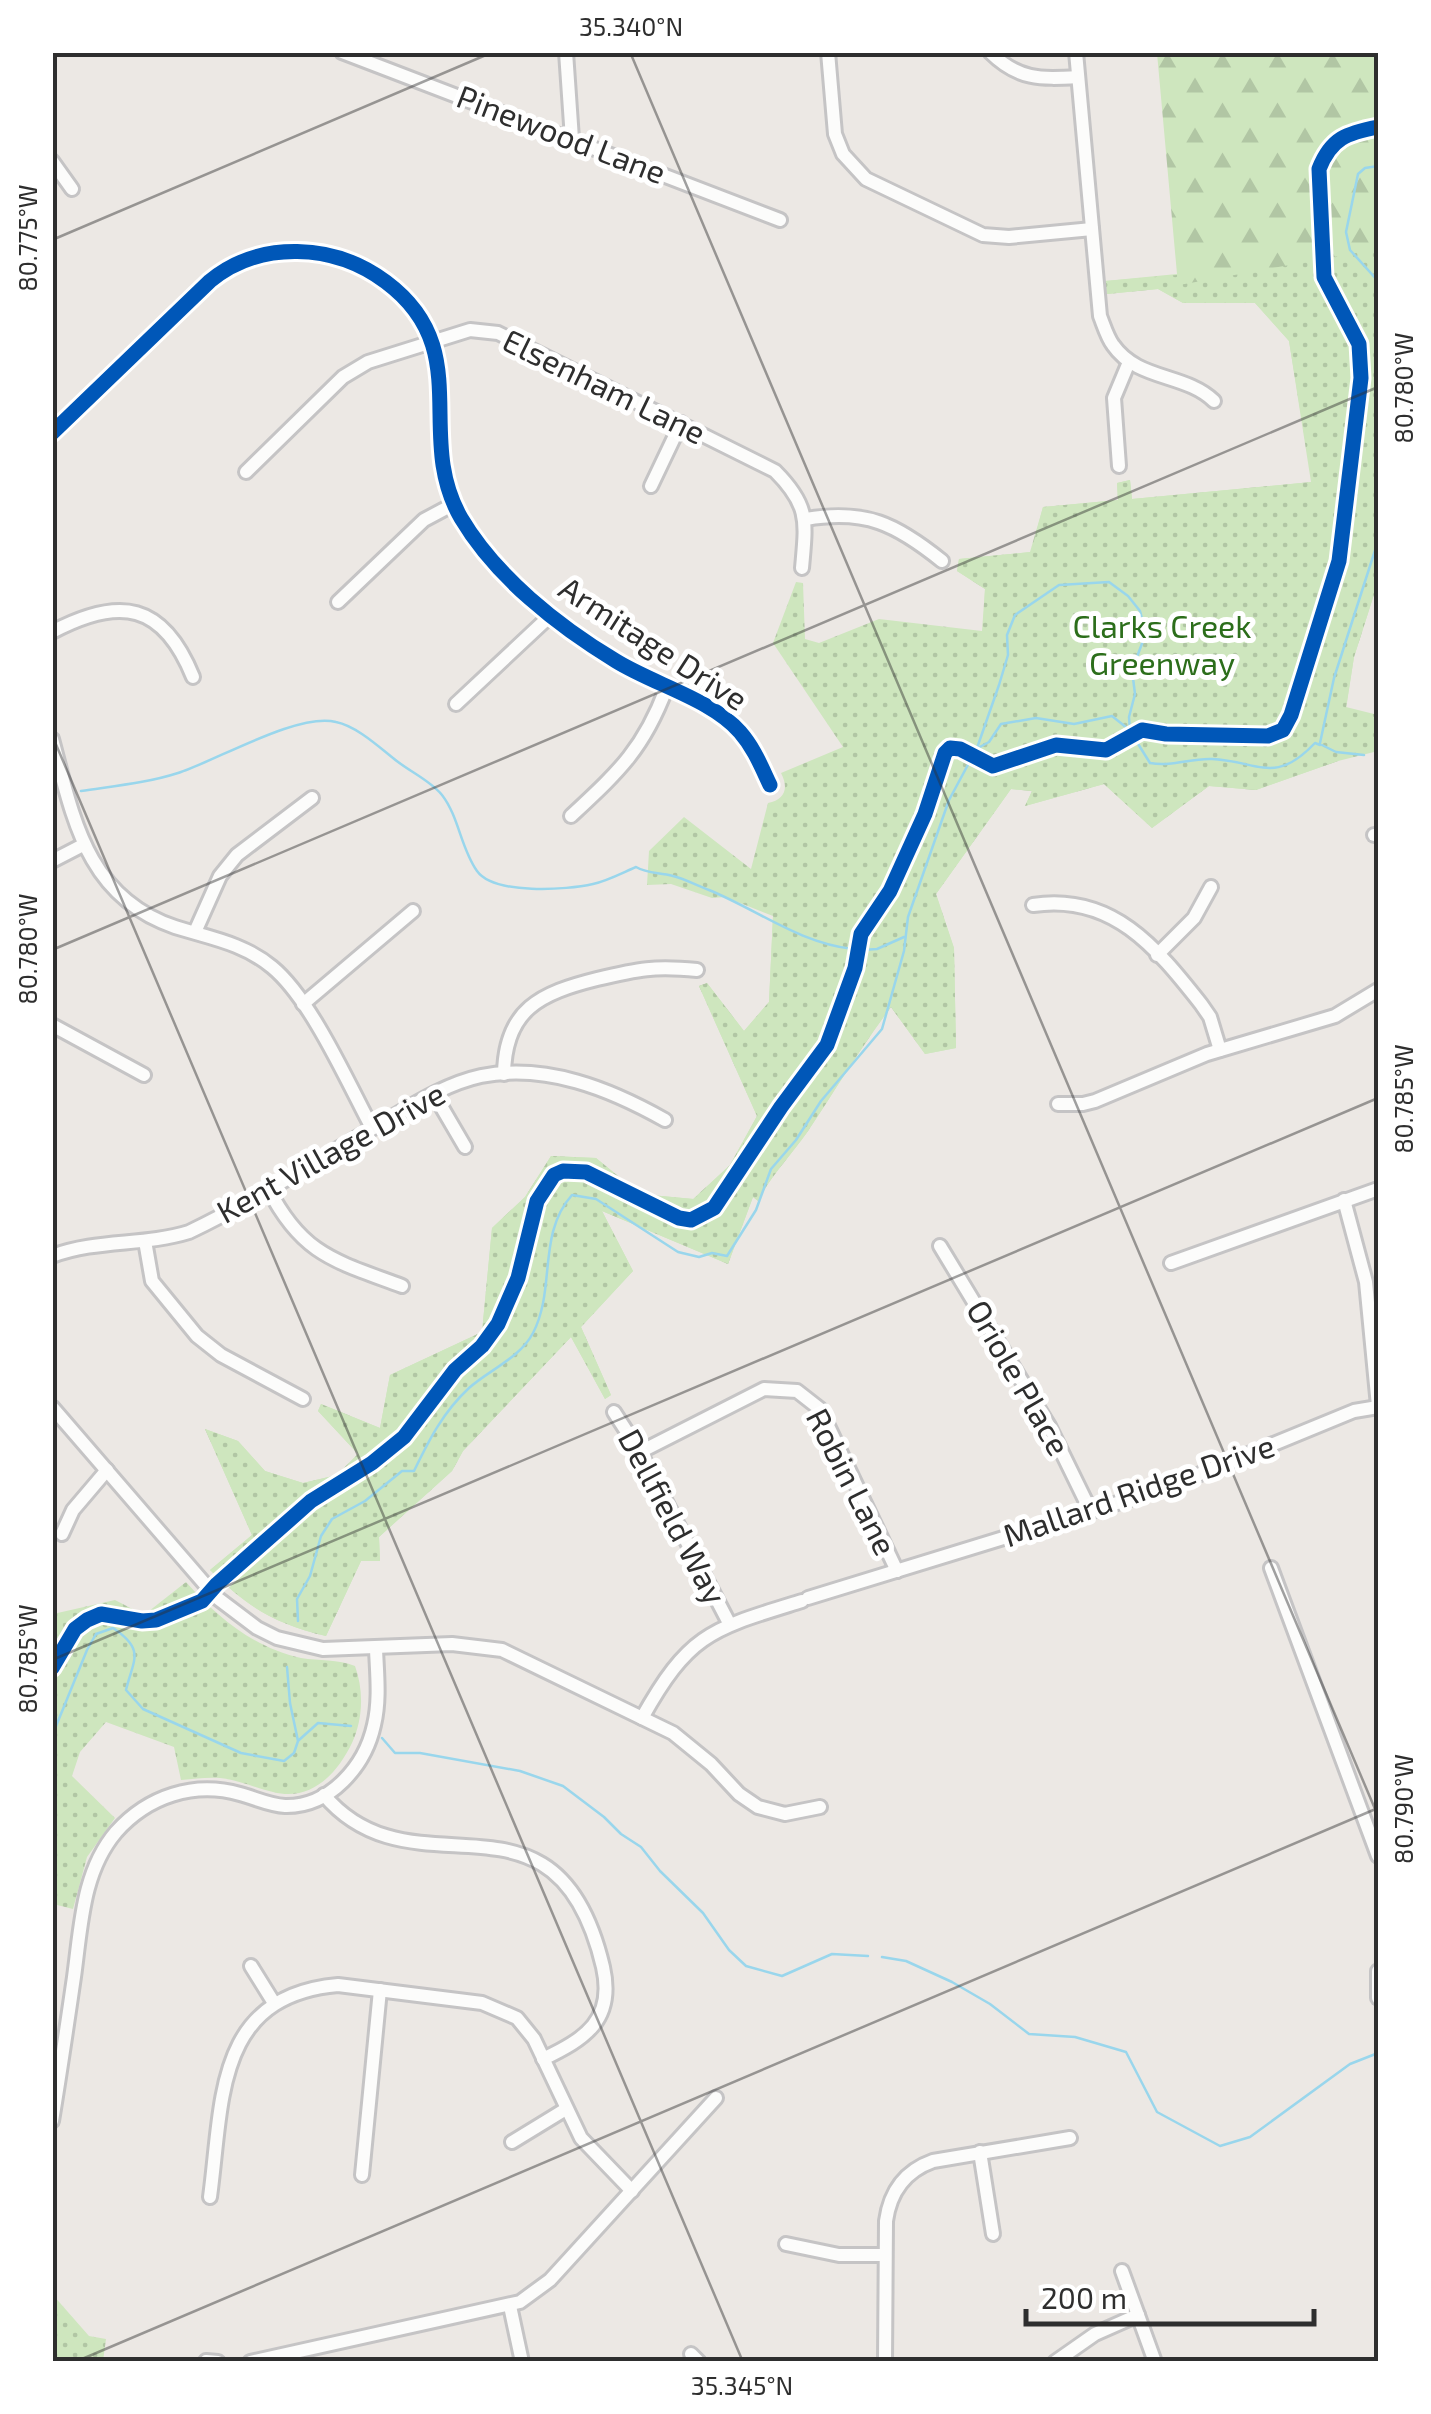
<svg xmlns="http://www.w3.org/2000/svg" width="1431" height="2414" font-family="'Exo 2',sans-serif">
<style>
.forest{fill:url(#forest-firs)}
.park{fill:url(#park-dots)}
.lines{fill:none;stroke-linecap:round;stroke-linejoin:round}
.stream{stroke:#99d6ec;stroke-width:2.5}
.minor-casing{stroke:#c5c4c5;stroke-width:18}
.minor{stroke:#fcfcfb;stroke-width:12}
.cycleway-casing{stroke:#fff;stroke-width:21}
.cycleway{stroke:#0057b8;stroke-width:15}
.ticks{fill:none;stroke:#2e2e2e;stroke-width:2.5;stroke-opacity:0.45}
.labels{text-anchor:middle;stroke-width:10;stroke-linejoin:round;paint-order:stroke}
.street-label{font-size:32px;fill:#2e2e2e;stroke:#fff}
.park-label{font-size:32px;fill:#2c6e1b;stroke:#fff}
.neatline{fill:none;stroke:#2e2e2e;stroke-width:4}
.ticks-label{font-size:25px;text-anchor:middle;fill:#2e2e2e}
</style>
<defs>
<pattern id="forest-firs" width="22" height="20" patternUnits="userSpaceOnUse" patternTransform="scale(2.5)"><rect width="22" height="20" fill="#cee6be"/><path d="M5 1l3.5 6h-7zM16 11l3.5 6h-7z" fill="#b1c6a4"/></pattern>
<pattern id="park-dots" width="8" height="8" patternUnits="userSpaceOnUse" patternTransform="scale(2.5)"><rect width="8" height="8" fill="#cee6be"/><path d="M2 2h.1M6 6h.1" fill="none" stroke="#b1c6a4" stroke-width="1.8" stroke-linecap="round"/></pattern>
</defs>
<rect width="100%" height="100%" fill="#ece8e4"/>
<path class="forest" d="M 1157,53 L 1378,53 L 1378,582 L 1354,657 L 1338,761 L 1256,790 L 1209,786 L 1152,828 L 1104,784 L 1025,806 L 1032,791 L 1011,789 L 936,894 L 954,948 L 956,1048 L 925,1054 L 891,1007 C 861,1047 836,1089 808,1131 C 790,1157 774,1171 758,1201 L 753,1197 L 728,1264 L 602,1211 L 633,1271 L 581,1327 L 611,1395 L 605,1399 L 571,1337 L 463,1451 L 452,1471 L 379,1537 L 380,1561 L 361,1561 L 326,1636 C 273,1623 249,1608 210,1570 L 252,1535 L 205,1429 L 238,1441 L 265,1471 L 303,1483 L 337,1475 L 358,1454 L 318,1411 L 321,1404 L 380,1428 L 390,1375 L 482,1332 L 492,1228 L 525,1197 L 551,1156 L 596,1158 L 640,1194 L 693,1199 L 730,1165 L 757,1116 L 699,986 L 707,983 L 744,1031 L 769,1002 L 773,916 L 862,949 L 983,631 L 985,589 L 957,571 L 959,559 L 1030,552 L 1043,507 L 1118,500 L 1117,483 L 1130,480 L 1132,499 L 1312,482 L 1289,341 L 1255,303 L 1183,303 L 1158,289 L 1107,294 L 1105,281 L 1177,274 Z"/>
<g class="park">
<path d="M 1378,249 L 1378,582 L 1354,657 L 1346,707 L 1378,715 L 1378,751 L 1338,761 L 1256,790 L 1209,786 L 1152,828 L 1104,784 L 1025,806 L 1032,791 L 1011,789 L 936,894 L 954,948 L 956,1048 L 925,1054 L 891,1007 C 861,1047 836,1089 808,1131 C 790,1157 774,1171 758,1201 L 753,1197 L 728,1264 L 602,1211 L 633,1271 L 581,1327 L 611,1395 L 605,1399 L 571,1337 L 463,1451 L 452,1471 L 379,1537 L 380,1561 L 361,1561 L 326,1636 C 273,1623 249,1608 210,1570 L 252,1535 L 205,1429 L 238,1441 L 265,1471 L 303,1483 L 337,1475 L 358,1454 L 318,1411 L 321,1404 L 380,1428 L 390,1375 L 482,1332 L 492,1228 L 525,1197 L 551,1156 L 596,1158 L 640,1194 L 694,1199 L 730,1165 L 757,1116 L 699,986 L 707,983 L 744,1031 L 769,1002 L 773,916 L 725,897 L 712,898 L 671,884 L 647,885 L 649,851 L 684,817 L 751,869 L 768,803 C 785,800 789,788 781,773 L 843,747 L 773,643 L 796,582 L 803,583 L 805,639 L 819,643 L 879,619 L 982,631 L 985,589 L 957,571 L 959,559 L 1031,552 L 1043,507 L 1118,500 L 1117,483 L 1130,480 L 1132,499 L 1311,482 L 1289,341 L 1255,303 L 1183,303 L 1158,289 L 1107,294 L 1105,281 L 1177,275 L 1179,285 Z"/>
<path d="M 186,1582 C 217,1617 254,1648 301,1658 C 319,1661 338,1659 355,1666 C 364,1691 363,1719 352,1743 C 337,1774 311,1802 273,1792 C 255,1788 239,1780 220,1778 C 207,1777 194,1779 181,1780 L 174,1747 L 106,1722 L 80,1752 L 72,1776 L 115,1818 L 87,1857 L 73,1909 L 53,1904 L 53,1614 L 115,1600 L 144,1615 Z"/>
<polygon points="53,2295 89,2336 106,2339 103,2361 53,2361"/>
</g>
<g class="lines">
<g class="stream">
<polyline points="1378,166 1365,168 1358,174 1346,232 1350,250 1378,281"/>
<polyline points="1320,743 1334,678 1378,541"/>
<polyline points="1322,745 1336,752 1364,755"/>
<polyline points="978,748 989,742 1001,724 1036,718 1074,724 1112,716 1127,728"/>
<path d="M 81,791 C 114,786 147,783 178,773 C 216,761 298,712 336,722 C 356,726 378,746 393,758 C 408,771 430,780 442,795 C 459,817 461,849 477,871 C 494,895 567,890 593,884 C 607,881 622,873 636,867 C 648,874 659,872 673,876 C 685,879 698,886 709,890 C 758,910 799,943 853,949"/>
<polyline points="862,950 877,949 904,937"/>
<path d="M 298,1621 L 297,1599 L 310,1576 L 321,1536 L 332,1519 L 365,1501 L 402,1471 L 414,1471 C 429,1440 443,1412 469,1388 C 489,1370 520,1358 533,1333 C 556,1289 537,1234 572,1195 L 596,1199 L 678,1252 L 699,1257 L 712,1253 L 727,1256 L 756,1210 L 771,1169 L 796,1140 L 821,1101 L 882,1029 L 904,951 L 908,917 L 949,800 L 977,748 L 999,685 L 1008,655 L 1007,635 L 1015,615 L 1059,585 L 1109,582 L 1128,596 L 1140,611 L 1146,633 L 1132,670 L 1135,694 L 1129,717 L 1130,731 L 1150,763 C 1173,767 1190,758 1212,759 C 1259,761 1274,786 1315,743 L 1320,745"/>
<path d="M 52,1736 L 87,1650 L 96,1634 L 113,1628 C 146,1650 133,1660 126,1690 L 143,1709 L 241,1753 L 284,1761 L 294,1753 L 298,1741 L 290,1703 L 287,1667"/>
<polyline points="382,1738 395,1753 420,1753 520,1771 563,1786 604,1817 621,1834 641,1847 660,1871 703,1913 729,1950 746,1966 782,1976 832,1954 868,1956"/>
<polyline points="299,1740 318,1723 351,1726"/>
<polyline points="882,1957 906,1961 952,1982 990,2004 1029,2034 1075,2037 1126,2052 1157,2112 1220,2146 1250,2137 1350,2064 1378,2053"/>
</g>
<g class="minor-casing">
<g id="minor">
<polyline points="342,52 780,220"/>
<polyline points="566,52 572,139"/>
<polyline points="828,52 835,134 843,154 866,179 983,235 1009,237 1092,229"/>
<path d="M 990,52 C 1018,80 1040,79 1078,77"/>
<path d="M 1076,52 L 1100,316 C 1104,326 1107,337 1113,345 C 1138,381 1185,373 1214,401"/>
<polyline points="52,161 72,189"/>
<path d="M 52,433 L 210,281 C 260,240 334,243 386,282 C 477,350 413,435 461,518 C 496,577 558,626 616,661 C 655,685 711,699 740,732 C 754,748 761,766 770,785"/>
<polyline points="1119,466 1114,398 1129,362"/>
<path d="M 246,472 L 343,377 L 368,362 L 470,330 L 498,333 L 775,471 C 810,506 806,522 802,568"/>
<polyline points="651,486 681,423"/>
<path d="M 806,519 C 866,509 896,524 942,561"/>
<polyline points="338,602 424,520 454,504"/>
<path d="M 52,632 C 120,596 163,603 193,677"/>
<polyline points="456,704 551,615"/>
<path d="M 52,739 C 73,817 86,897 175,927 C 210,938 243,943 272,967 C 311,999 348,1083 372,1128"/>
<path d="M 571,816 C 618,772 643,750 666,689"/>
<polyline points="1374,835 1378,835"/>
<polyline points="52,861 83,845"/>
<path d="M 1033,905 C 1112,893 1156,947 1201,1004 L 1210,1017 L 1220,1050"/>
<polyline points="195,932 220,876 237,855 312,798"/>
<polyline points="1157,955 1194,918 1211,887"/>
<polyline points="303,1004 413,911"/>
<polyline points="52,1025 144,1075"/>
<path d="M 504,1074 C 505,1009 541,993 597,979 C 639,969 654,966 697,970"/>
<polyline points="434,1094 465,1147"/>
<polyline points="1058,1104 1083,1104 1095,1101 1207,1054 1335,1016 1378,990"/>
<path d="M 268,1188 C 302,1255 335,1261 402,1286"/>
<polyline points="1344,1200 1366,1282 1378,1406"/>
<polyline points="145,1241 152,1281 197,1336 221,1355 303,1399"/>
<polyline points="940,1246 1049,1426 1091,1512"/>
<path d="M 52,1256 C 97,1239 144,1246 189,1232 C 254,1201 315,1161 377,1126 C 410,1107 444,1084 481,1076 C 546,1063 610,1089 665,1120"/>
<polyline points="1171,1263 1378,1189"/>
<polyline points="52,1407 216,1597 257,1628 277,1638 323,1649 452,1644 502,1650 673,1733 711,1764 739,1794 758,1807 785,1814 820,1807"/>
<polyline points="614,1412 640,1452 729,1623"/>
<polyline points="640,1452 764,1389 797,1391 820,1409 897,1571"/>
<polyline points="62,1534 73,1510 107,1470"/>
<polyline points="1271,1568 1378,1856"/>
<polyline points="808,1598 1166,1488 1354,1411 1378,1407"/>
<path d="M 642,1718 C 690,1632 712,1629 802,1601"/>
<path d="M 324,1795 C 415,1903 556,1768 603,1967 C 615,2020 585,2039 543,2059"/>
<polyline points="251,1966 274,2003"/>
<polyline points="1378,1971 1378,1998"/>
<path d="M 52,2121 C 60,2073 67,2025 74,1977 C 81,1927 82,1872 116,1832 C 148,1796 194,1781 240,1794 C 255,1798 269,1805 285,1806 C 330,1807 365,1766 374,1725 C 380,1700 377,1674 376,1649"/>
<polyline points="512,2142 566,2109"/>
<polyline points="980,2152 993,2234"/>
<polyline points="362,2175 380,1990"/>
<path d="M 210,2197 C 223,2102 214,1996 338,1985 L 482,2003 L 517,2018 L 534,2039 L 581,2138 L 632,2191"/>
<polyline points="786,2244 839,2255 885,2255"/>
<polyline points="1122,2271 1155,2362"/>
<polyline points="510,2306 522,2362"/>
<polyline points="691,2354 699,2362"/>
<polyline points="206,2361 218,2362"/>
<polyline points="250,2362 520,2302 550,2280 716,2098"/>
<path d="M 885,2362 L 886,2221 C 890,2192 905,2171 933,2161 L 1070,2138"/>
<polyline points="1055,2362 1095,2334 1138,2315"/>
</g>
</g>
<use href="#minor" class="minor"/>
<g class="cycleway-casing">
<g id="cycleway">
<path d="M 52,433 L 210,281 C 260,240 334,243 386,282 C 477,350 413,435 461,518 C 496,577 558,626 616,661 C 655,685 711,699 740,732 C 754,748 761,766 770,785"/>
<path d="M 52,1668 L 75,1629 L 87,1620 L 101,1614 L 142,1621 L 156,1620 L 202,1601 L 217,1584 L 311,1501 L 372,1463 L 404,1437 L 455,1370 L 482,1346 L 498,1324 L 518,1278 L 537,1201 L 554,1175 L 563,1171 L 586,1172 L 679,1218 L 691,1220 L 714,1208 L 781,1107 L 827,1045 L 855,968 L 861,934 L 890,891 L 925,814 L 945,753 L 950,748 L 960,749 L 993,766 L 1056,745 L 1106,750 L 1142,730 L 1166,734 L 1268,736 L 1283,730 L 1291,715 L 1339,561 L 1361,378 L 1359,344 L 1324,277 L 1319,169 C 1331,138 1347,133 1378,127"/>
</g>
</g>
<use href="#cycleway" class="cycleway"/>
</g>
<path class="ticks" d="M 630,52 L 1378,1816M 52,240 L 493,52M 52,735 L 743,2362M 52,950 L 1378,387M 52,1660 L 1378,1098M 75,2362 L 1378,1808"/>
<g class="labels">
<g class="street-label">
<text transform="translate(561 135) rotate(21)" y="11">Pinewood Lane</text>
<text transform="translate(604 387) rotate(26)" y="11">Elsenham Lane</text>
<text transform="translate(653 644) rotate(33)" y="11">Armitage Drive</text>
<text transform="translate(331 1153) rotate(-29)" y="11">Kent Village Drive</text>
<text transform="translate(1018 1378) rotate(60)" y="11">Oriole Place</text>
<text transform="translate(851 1482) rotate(63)" y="11">Robin Lane</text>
<text transform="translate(1139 1491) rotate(-19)" y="11">Mallard Ridge Drive</text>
<text transform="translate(672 1517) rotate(62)" y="11">Dellfield Way</text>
</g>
<g class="park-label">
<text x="1162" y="638">Clarks Creek<tspan x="1162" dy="37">Greenway</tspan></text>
</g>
</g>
<rect width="1431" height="2414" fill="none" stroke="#ffffff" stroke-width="110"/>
<path d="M1026 2309v15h288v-15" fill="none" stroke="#2e2e2e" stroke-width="5"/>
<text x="1041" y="2309" font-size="30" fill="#2e2e2e" stroke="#ffffff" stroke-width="8" paint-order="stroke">200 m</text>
<rect x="55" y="55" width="1321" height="2304" class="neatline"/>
<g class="ticks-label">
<text x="631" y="36">35.340°N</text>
<text transform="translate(28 238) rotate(-90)" y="9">80.775°W</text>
<text transform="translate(1404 388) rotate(-90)" y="9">80.780°W</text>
<text transform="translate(28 949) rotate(-90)" y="9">80.780°W</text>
<text transform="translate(1404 1099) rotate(-90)" y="9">80.785°W</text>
<text transform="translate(28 1659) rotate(-90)" y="9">80.785°W</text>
<text transform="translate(1404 1809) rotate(-90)" y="9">80.790°W</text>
<text x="742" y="2395">35.345°N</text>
</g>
</svg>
